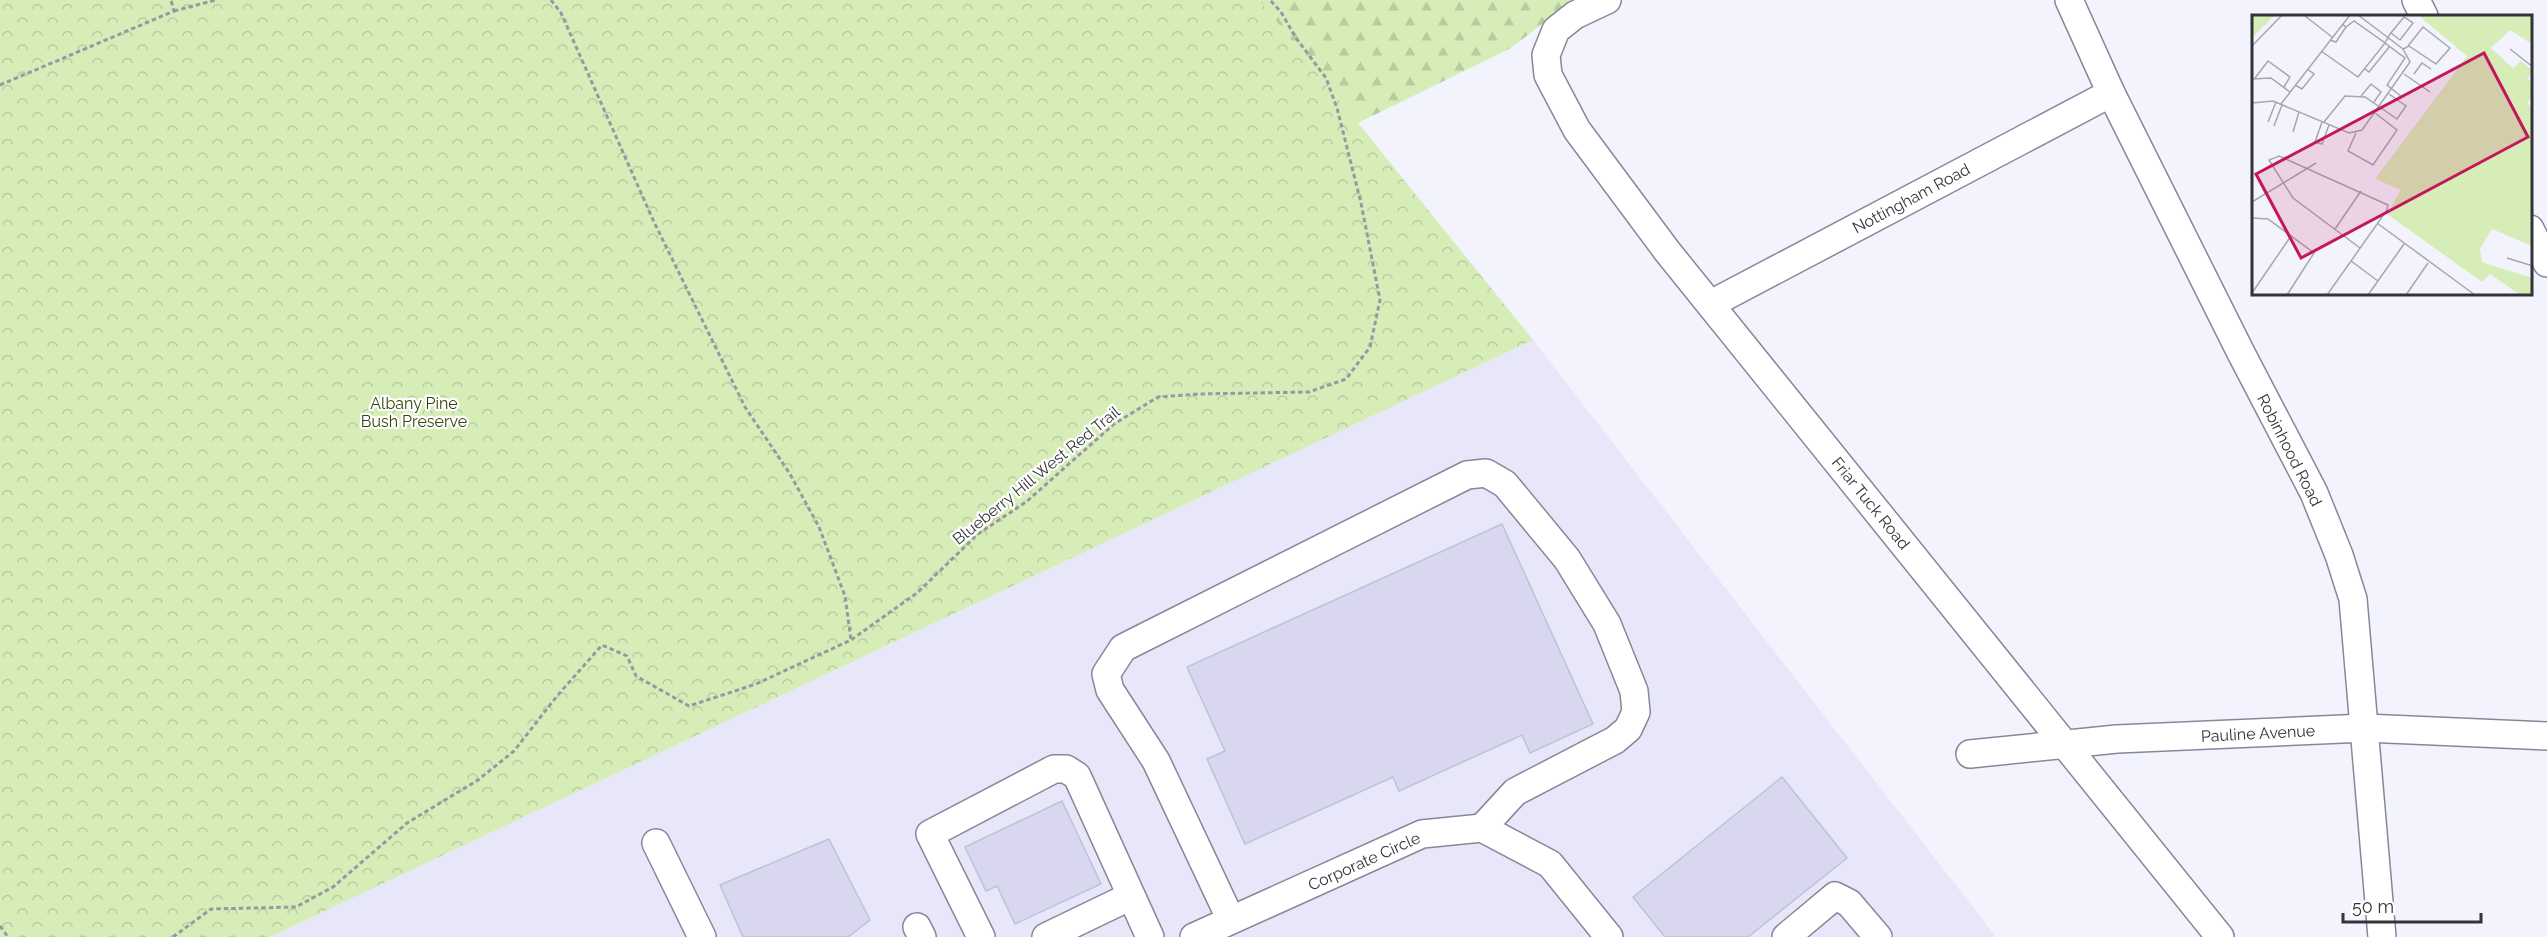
<svg xmlns="http://www.w3.org/2000/svg" width="2547" height="937" font-family="Raleway,sans-serif">
<style>
.built{fill:#e7e7f9}
.forest{fill:url(#forest-firs)}
.park{fill:url(#park-crowns)}
.building{fill:#d8d7ef;stroke:#c0c0d7;stroke-width:1.5}
.lines{fill:none;stroke-linecap:round;stroke-linejoin:round}
.minor-casing{stroke:#87879c;stroke-width:30}
.path{stroke:#9898a2;stroke-width:3;stroke-dasharray:4.5 3;stroke-linecap:butt}
.minor{stroke:#fff;stroke-width:27}
.labels{text-anchor:middle;stroke-width:4.5;stroke-linejoin:round;paint-order:stroke}
.street-label{font-size:16px;fill:#33333c;stroke:#fff}
.park-label{font-size:16px;fill:#334609;stroke:#fff}
.inset-road{fill:none;stroke:#a6a6b0;stroke-width:1.5}
.view{fill:#c2185b;fill-opacity:0.15;stroke:#c2185b;stroke-width:3}
.inset-edge{fill:none;stroke:#33333c;stroke-width:3}
</style>
<defs>
<pattern id="forest-firs" width="22" height="20" patternUnits="userSpaceOnUse" patternTransform="scale(1.5)"><rect width="22" height="20" fill="#d7edb8"/><path d="M5 1l3.5 6h-7zM16 11l3.5 6h-7z" fill="#b9cc9f"/></pattern>
<pattern id="park-crowns" width="20" height="18" patternUnits="userSpaceOnUse" patternTransform="scale(1.5)"><rect width="20" height="18" fill="#d7edb8"/><path d="M2 6a3 3 0 1 1 6 0M12 15a3 3 0 1 1 6 0" fill="none" stroke="#b9cc9f"/></pattern>
</defs>
<rect width="100%" height="100%" fill="#f3f3fd"/>
<polygon class="built" points="1533,340 1996,937 270,937"/>
<polygon class="forest" points="1259,0 1573,0 1511,48 1358,123"/>
<polygon class="park" points="0,0 1259,0 1533,340 270,937 0,937"/>
<g class="building">
<polygon points="1502,524 1593,724 1530,753 1522,735 1399,791 1393,777 1245,844 1207,759 1225,751 1187,667"/>
<polygon points="1782,777 1847,858 1748,937 1665,937 1633,897"/>
<polygon points="1062,801 1101,884 1015,924 997,886 986,891 965,847"/>
<polygon points="829,839 870,920 848,937 743,937 720,885"/>
</g>
<g class="lines">
<g class="minor-casing">
<g id="minor">
<polyline points="1607,0 1575,15 1556,30 1546,55 1548,75 1577,130 1667,251 2220,937"/>
<polyline points="2069,0 2111,93 2240,351 2314,493 2339,555 2353,599 2382,937"/>
<polyline points="2416,0 2424,16"/>
<polyline points="2530,229 2547,263"/>
<polyline points="1711,304 2111,93"/>
<polyline points="1970,754 2117,739 2365,728 2547,736"/>
<polyline points="656,843 702,937"/>
<polyline points="1231,920 1156,761 1110,690 1106,674 1123,648 1467,475 1486,473 1505,484 1567,559 1607,624 1634,691 1636,712 1628,729 1615,740 1515,792 1482,828"/>
<polyline points="917,927 922,937"/>
<polyline points="981,937 930,834 1054,769 1066,769 1077,776 1150,937"/>
<polyline points="1046,937 1131,896"/>
<polyline points="1194,937 1422,834 1482,828 1550,864 1609,937"/>
<polyline points="1786,937 1835,896 1849,903 1878,937"/>
</g>
</g>
<g class="path">
<polyline points="551,0 561,13 654,222 745,407 790,474 819,527 845,596 851,640"/>
<polyline points="174,11 216,0"/>
<polyline points="0,85 174,11 171,0"/>
<polyline points="0,926 8,937"/>
<polyline points="173,937 211,909 296,907 333,887 407,823 478,780 514,751 557,696 602,645 627,656 636,676 689,706 756,684 851,640 917,593 978,534 1026,502 1114,424 1158,397 1199,394 1309,392 1346,379 1370,347 1380,300 1361,203 1337,108 1326,78 1296,38 1281,12 1270,0"/>
</g>
<use href="#minor" class="minor"/>
</g>
<g class="labels">
<g class="street-label">
<text transform="translate(1911 198) rotate(-28)" y="6">Nottingham Road</text>
<text transform="translate(2290 450) rotate(63)" y="6">Robinhood Road</text>
<text transform="translate(1036 475) rotate(-39)" y="6">Blueberry Hill West Red Trail</text>
<text transform="translate(1871 503) rotate(51)" y="6">Friar Tuck Road</text>
<text transform="translate(2258 733) rotate(-3)" y="6">Pauline Avenue</text>
<text transform="translate(1364 861) rotate(-24)" y="6">Corporate Circle</text>
</g>
<g class="park-label">
<text x="414" y="409">Albany Pine<tspan x="414" dy="18">Bush Preserve</tspan></text>
</g>
</g>
<g transform="translate(2252 15)">
<rect width="280" height="280" fill="#f3f3fd"/>
<path d="M 149,175 L 240,214 L 228,234 L 230,247 L 280,263 L 280,280 L 268,280 L 238,259 L 230,267 L 135,199 Z" fill="#d7edb8"/>
<path d="M 0,0 L 23,0 L 0,23 ZM 166,0 L 280,0 L 280,29 L 258,15 L 239,33 L 261,53 L 269,46 L 280,55 L 276,64 L 280,68 L 280,81 L 275,88 L 281,93 L 280,231 L 123,164 L 215,41 Z" fill="#d7edb8"/>
<path class="inset-road" d="M 53,1 L 80,22M 139,18 L 148,25 L 161,8 L 152,2 L 138,19 L 133,28 L 153,43 L 135,70 L 150,82M 78,25 L 84,27 L 94,12M 0,31 L 30,0M 151,34 L 157,31 L 184,49 L 198,33 L 171,12 L 156,31M 258,34 L 281,52M 69,36 L 106,62 L 133,28 L 102,6 L 94,12 L 90,9M 113,54 L 117,57 L 138,31M 152,59 L 178,77M 162,59 L 170,48 L 179,54M 3,63 L 16,46 L 38,62 L 32,72M 0,64 L 19,63 L 38,77M 43,70 L 50,74 L 62,59 L 55,54M 109,81 L 119,69 L 129,77 L 122,87M 0,88 L 21,86 L 97,118 L 110,115 L 158,47 L 151,34 L 106,0M 29,89 L 98,0M 16,107 L 24,87M 70,107 L 63,127 L 70,129 L 77,110M 72,107 L 93,81 L 113,82 L 145,104 L 154,91 L 137,79M 22,111 L 30,90M 41,117 L 47,97M 104,118 L 96,136 L 121,150 L 145,115 L 123,98M 0,187 L 64,148M 0,203 L 16,204 L 62,238 L 35,280M 0,205 L 0,225M 125,208 L 223,280M 83,214 L 109,176M 255,243 L 281,251M 99,246 L 126,266M 0,278 L 39,221M 75,280 L 135,195 L 136,190 L 27,141 L 17,145 L 41,183 L 108,233M 116,280 L 152,229M 154,280 L 176,248"/>
<path class="view" d="M 232,38 L 276,122 L 49,243 L 4,159 Z"/>
<rect width="280" height="280" class="inset-edge"/>
</g>
<path d="M2343 913v9h138v-9" fill="none" stroke="#33333c" stroke-width="3"/>
<text x="2352" y="913" font-size="18" fill="#33333c" stroke="#ffffff" stroke-width="4.5" paint-order="stroke">50 m</text>
</svg>
